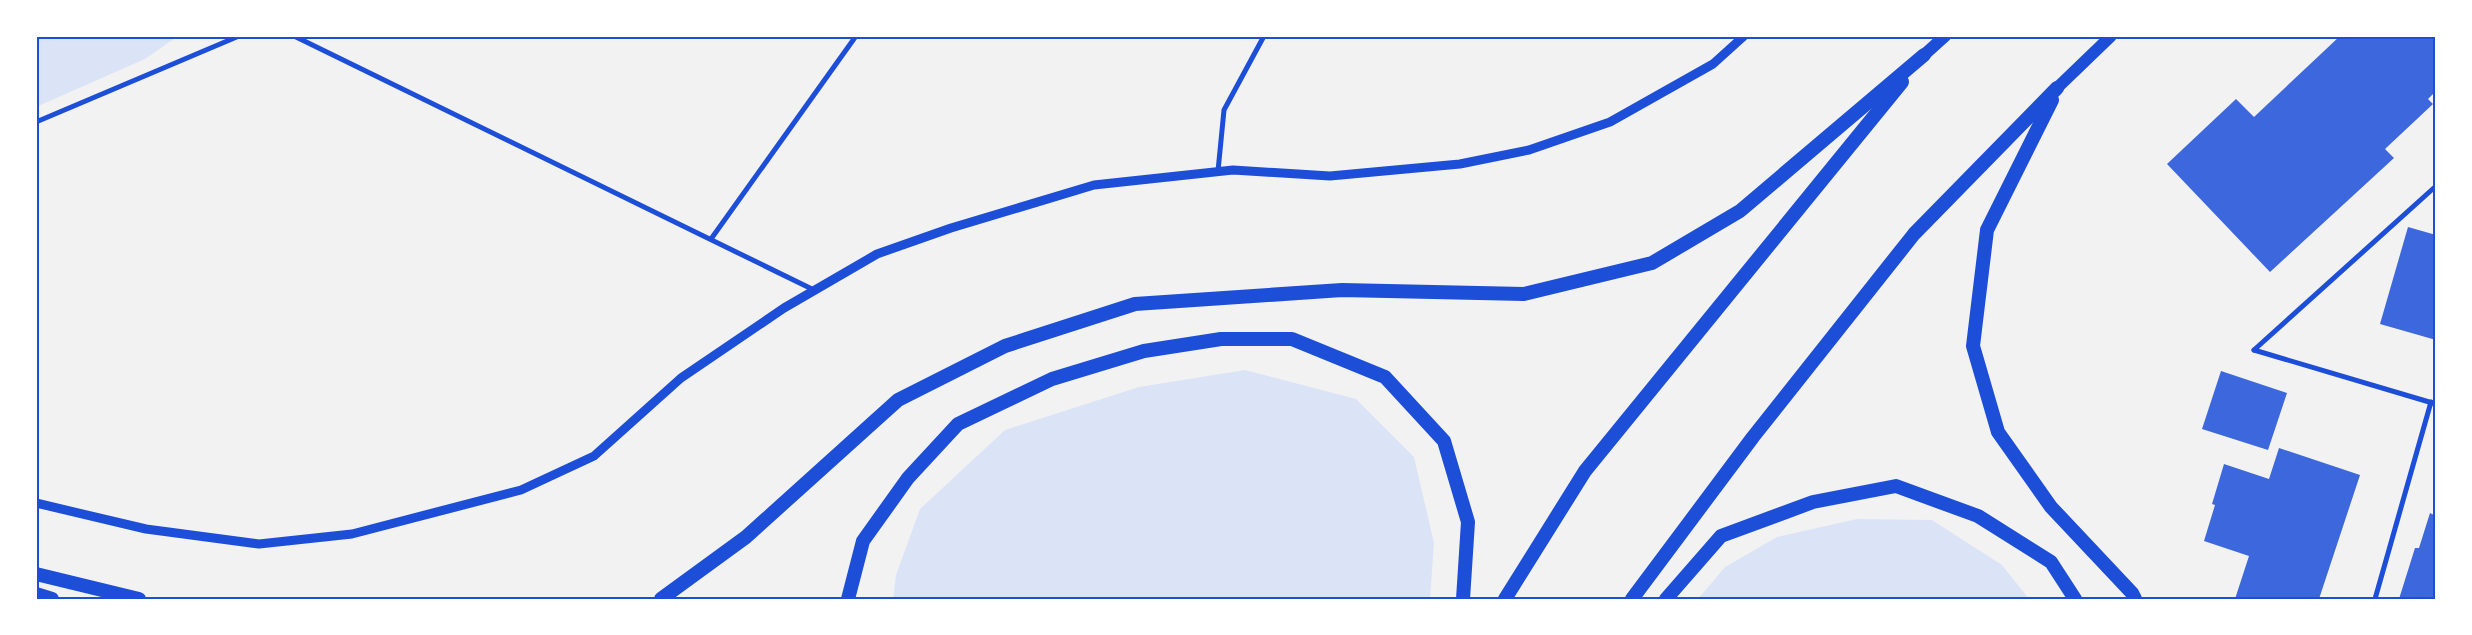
<svg xmlns="http://www.w3.org/2000/svg" width="2472" height="635" font-family="'Varela Round',sans-serif">
<style>
.green{fill:#dbe4f7}
.building{fill:#3d67dc}
.lines{fill:none;stroke-linecap:round;stroke-linejoin:round}
.minor{stroke:#1d4ed8;stroke-width:5}
.tertiary{stroke:#1d4ed8;stroke-width:9}
.primary{stroke:#1d4ed8;stroke-width:12}
.trunk{stroke:#1d4ed8;stroke-width:14}
.neatline{fill:none;stroke:#1d4ed8;stroke-width:2}
</style>
<rect width="100%" height="100%" fill="#f2f2f2"/>
<g class="green">
<polygon points="36,36 178,36 145,59 36,107"/>
<polygon points="1245,370 1356,399 1414,457 1434,543 1430,599 893,599 896,575 920,509 1005,430 1139,387"/>
<polygon points="1857,519 1932,520 2002,565 2029,599 1698,599 1725,567 1777,537"/>
</g>
<g class="building">
<polygon points="2340,36 2436,36 2436,91 2428,99 2433,104 2385,149 2394,158 2270,272 2167,164 2236,99 2254,117"/>
<polygon points="2408,227 2436,235 2436,340 2380,324"/>
<polygon points="2221,371 2287,393 2268,450 2202,429"/>
<polygon points="2279,448 2360,475 2319,599 2235,599 2249,556 2204,541 2215,505 2212,504 2224,464 2269,479"/>
<polygon points="2430,513 2436,516 2436,599 2399,599 2415,548 2419,548"/>
</g>
<g class="lines">
<g class="minor">
<polyline points="294,36 814,290"/>
<polyline points="36,122 239,36"/>
<polyline points="1218,171 1224,110 1264,36"/>
<polyline points="711,239 856,36"/>
<polyline points="2254,350 2436,186"/>
<polyline points="2254,350 2436,404"/>
<polyline points="2375,599 2431,402"/>
</g>
<polyline class="tertiary" points="36,503 146,529 259,544 352,534 521,490 594,456 681,378 784,308 877,254 951,228 1094,185 1233,170 1330,176 1460,164 1529,150 1610,122 1713,64 1744,36"/>
<g class="primary">
<polyline points="1924,55 1945,36"/>
<polyline points="2057,88 2111,36"/>
</g>
<g class="trunk">
<polyline points="2052,100 1987,230 1973,346 1998,432 2051,507 2132,593 2135,599"/>
<polyline points="36,574 139,599"/>
<polyline points="36,594 52,599"/>
<polyline points="661,599 746,537 898,400 1005,346 1135,304 1342,290 1524,294 1652,263 1740,211 1924,55"/>
<polyline points="848,599 863,541 908,478 958,424 1052,379 1144,351 1221,339 1292,339 1385,377 1444,441 1468,522 1463,599"/>
<polyline points="1505,599 1585,471 1902,82"/>
<polyline points="1632,599 1753,437 1914,234 2057,88"/>
<polyline points="1666,599 1721,536 1813,502 1896,486 1978,516 2051,562 2075,599"/>
</g>
</g>
<rect width="2472" height="635" fill="none" stroke="#ffffff" stroke-width="75"/>
<rect x="38" y="38" width="2396" height="560" class="neatline"/>
</svg>
